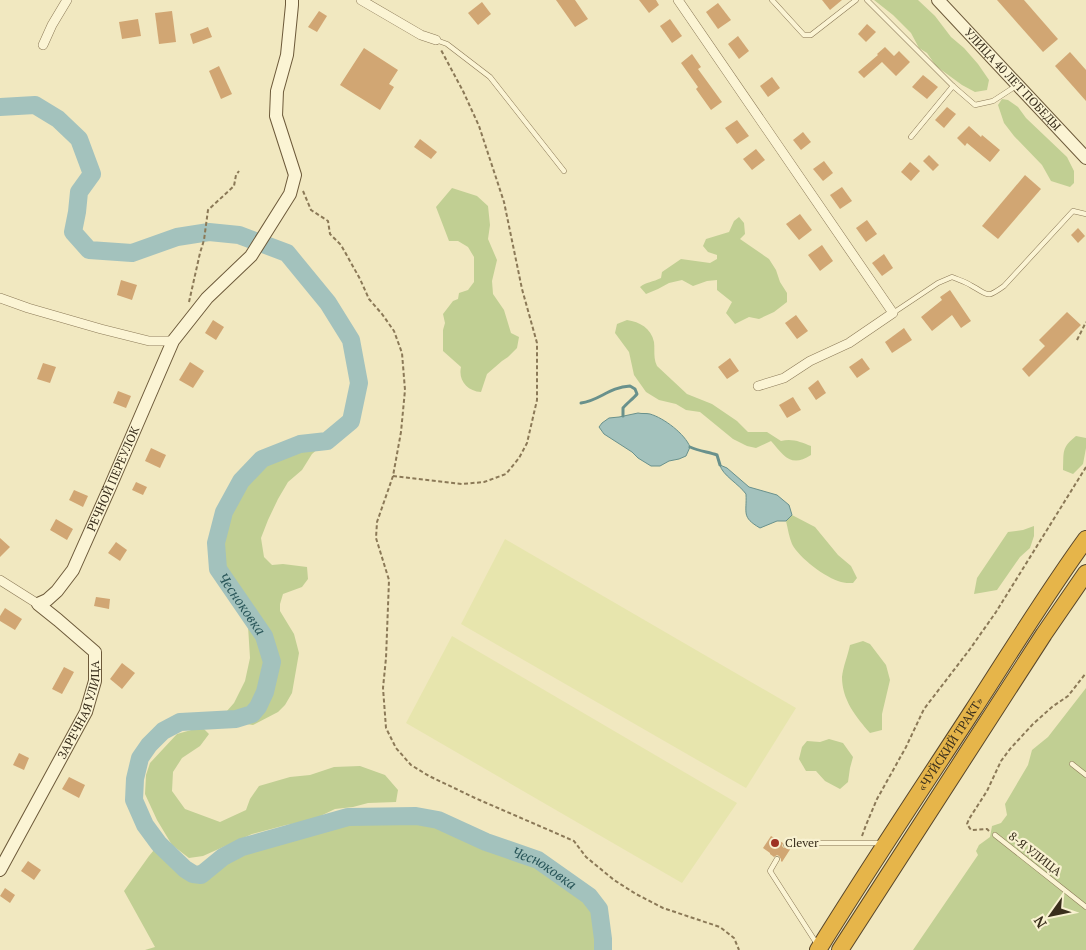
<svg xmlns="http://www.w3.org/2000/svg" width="1086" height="950" font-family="'PT Serif',serif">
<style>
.farmland{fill:#e7e5ad}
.green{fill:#c1cf93}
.water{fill:#a3c2bd;stroke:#69918c}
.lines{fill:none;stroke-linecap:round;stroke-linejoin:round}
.stream{stroke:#69918c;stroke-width:3}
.river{stroke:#a3c2bd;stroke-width:18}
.building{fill:#d1a673}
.lane-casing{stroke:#8b7957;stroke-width:5.5}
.street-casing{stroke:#8b7957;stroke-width:10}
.secondary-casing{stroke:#6d5a3a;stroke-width:14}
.highway-casing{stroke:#58462b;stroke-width:18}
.path{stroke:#8b7957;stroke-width:2;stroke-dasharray:4 2.5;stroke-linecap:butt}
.lane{stroke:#fbf4d4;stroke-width:4.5}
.street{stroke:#fbf4d4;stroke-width:9}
.secondary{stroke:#fbf4d4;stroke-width:12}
.highway{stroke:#e6b54a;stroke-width:16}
.poi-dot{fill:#9e3123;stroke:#f8f1d0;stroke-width:2}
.labels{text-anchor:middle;stroke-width:4.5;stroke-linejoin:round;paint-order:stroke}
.street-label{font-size:12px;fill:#392e1c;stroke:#f8f1d0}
.poi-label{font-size:12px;fill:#392e1c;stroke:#f8f1d0;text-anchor:start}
.water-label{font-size:14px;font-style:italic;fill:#2a575a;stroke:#f8f1d0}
</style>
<rect width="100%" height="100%" fill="#f1e8c0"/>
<g class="farmland">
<polygon points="505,539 796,708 746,788 461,624"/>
<polygon points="452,636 737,803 682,883 406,723"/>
</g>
<g class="green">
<polygon points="874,0 918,0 935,16 951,37 964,48 978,64 989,80 987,90 975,92 962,85 936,66 927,53 919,48 911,33 893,15"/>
<polygon points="1002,99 1008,100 1018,107 1026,118 1067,157 1074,171 1074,183 1070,187 1051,181 1042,165 1014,136 1004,123 998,105"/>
<path d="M 452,188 L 477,196 L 488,206 L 490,225 L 488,239 L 497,260 L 492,281 L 493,294 L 504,310 L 511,333 L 519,337 L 517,348 L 508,357 L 502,361 L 487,374 L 481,392 C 467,391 458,380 461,367 L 443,351 L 443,330 L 445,323 L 443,314 L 453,301 L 458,299 L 459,293 L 468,290 L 474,282 L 474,257 L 468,247 L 458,241 L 449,241 L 436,207 Z"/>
<path d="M 739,217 L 744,223 L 745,234 L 740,239 L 769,259 L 776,270 L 780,282 L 787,293 L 787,302 L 774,312 L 759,319 L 749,317 L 735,324 L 726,313 L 732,302 L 717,290 L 717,280 L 707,281 L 693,286 L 682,280 L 669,283 L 658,289 L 646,294 L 640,287 C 646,282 653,282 661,278 L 662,272 L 681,259 L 710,263 L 717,259 L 717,255 L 708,252 L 703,246 L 706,239 L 729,232 L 734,221 Z"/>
<path d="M 627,320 C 640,322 651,328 654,342 C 655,350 653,358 657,366 L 687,394 L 712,404 L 737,421 L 748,432 L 767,432 L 781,441 C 792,438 801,442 811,446 L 811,455 C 791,468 784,456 771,441 L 756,448 L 747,446 L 733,439 L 700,412 L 686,410 L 676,404 L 659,400 L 646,392 L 634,375 L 629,352 L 615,333 L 617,324 Z"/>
<path d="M 1076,436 L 1086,438 L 1086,448 L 1083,464 L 1073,474 L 1063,470 C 1064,452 1061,448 1076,436 Z"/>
<polygon points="327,441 312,454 302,470 288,482 278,499 268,520 261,538 264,557 272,565 283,564 307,567 308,579 302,587 283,594 280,604 280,611 294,634 299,653 292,693 285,705 278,712 253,725 219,720 234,703 245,681 250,658 247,610 218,569 216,543 224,512 241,481 262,459 300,444"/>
<path d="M 792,515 L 815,527 L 838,555 L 851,566 L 857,578 L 853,583 C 849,583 844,583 841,582 C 826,578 799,558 792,544 C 789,537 788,529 786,521 Z"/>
<polygon points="1034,526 1034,536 1030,548 1020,557 997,590 974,594 977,578 1008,532 1023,530"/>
<path d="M 863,641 L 870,644 L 886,665 L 890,680 L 882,714 L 882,730 L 870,733 C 856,717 842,700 842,677 C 843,667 848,655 850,645 Z"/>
<polygon points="1086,688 1086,950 913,950 978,855 976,851 979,845 990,837 992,826 1001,823 1007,815 1005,804 1028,765 1032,750 1048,737"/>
<polygon points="202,727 209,734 200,746 182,758 173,772 172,791 185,809 220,822 246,810 250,799 259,786 290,777 310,775 334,767 360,766 385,775 398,790 396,802 368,803 353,807 335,809 310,821 286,825 252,834 203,856 189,858 172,845 157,820 145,794 146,775 150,763 177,734"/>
<polygon points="829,739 843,743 853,757 850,768 848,782 840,789 825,781 816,771 806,771 799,759 802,747 807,741 820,742"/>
<polygon points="416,816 438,820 486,842 538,860 589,896 599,909 603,939 603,950 145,950 155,947 124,891 149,856 159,844 185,869 193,874 201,875 223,857 242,847 348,817"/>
</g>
<g class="water">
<path d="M 638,413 C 642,414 646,413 650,414 C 664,418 685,434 690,447 L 686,456 L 679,459 L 669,461 L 660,466 L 651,466 L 638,458 L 632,452 L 604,434 L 599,427 L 602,423 L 609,418 L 619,417 Z"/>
<path d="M 720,465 L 727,468 L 749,487 L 777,495 L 789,505 L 792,515 L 786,521 L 777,521 L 760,528 C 741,517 747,513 746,494 C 739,484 722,475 720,465 Z"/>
</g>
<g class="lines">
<g class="stream">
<path d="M 581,403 C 599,401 609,387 630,386 L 635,389 L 637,394 C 633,399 627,403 623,408 L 623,416"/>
<path d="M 690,447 C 699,451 708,452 717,455 L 720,465"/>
</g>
<path class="river" id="s1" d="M 0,107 L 35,105 L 58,119 L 79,139 L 92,174 L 79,192 L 77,212 L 73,232 L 89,250 L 132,253 L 177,237 L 209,232 L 239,235 L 287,253 L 328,303 L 351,340 L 359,383 L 351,421 L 327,441 L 300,444 L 262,459 L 241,481 L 224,512 L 216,543 L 218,569 L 264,636 L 272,662 L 265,692 L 258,707 L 252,714 L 236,719 L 180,722 L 163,731 L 149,745 L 140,758 L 135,779 L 134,800 L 145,825 L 159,844 L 185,869 L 193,874 L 201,875 L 223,857 L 242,847 L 348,817 L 416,816 L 438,820 L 486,842 L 538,860 L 589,896 L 599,909 L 603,939 L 603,950"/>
</g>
<g class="building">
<polygon points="556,0 575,0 588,19 575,27"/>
<polygon points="639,0 656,0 659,5 649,13"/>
<polygon points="822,0 842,0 830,10"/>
<polygon points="997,0 1024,0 1058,39 1043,52"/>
<polygon points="482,2 491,14 478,25 468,13"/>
<polygon points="718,3 731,20 718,29 706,12"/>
<polygon points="172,11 176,42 159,44 155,13"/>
<polygon points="319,11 327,16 317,32 308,27"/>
<polygon points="138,19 141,36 122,39 119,22"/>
<polygon points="670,19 682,36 672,43 660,26"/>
<polygon points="867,24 876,32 866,42 858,34"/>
<polygon points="208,27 212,37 193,44 190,34"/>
<polygon points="738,36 749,51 739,59 728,44"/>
<polygon points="885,47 894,56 899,51 910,62 896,76 882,62 864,78 858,72 878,55 877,54"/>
<polygon points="364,48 398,70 389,84 394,87 380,110 340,85"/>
<polygon points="1070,52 1086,70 1086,101 1055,66"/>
<polygon points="692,54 701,67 698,69 722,102 711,110 696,89 698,87 681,63"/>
<polygon points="219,66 232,94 221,99 209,71"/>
<polygon points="923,75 938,87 927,99 912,87"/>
<polygon points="772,77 780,88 768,97 760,86"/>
<polygon points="947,107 956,114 944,128 935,120"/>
<polygon points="737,120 749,136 737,144 725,128"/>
<polygon points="969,126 981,137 982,135 1000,150 990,162 967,143 965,146 957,138"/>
<polygon points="803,132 811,142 801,150 793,140"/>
<polygon points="420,139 437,152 431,159 414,147"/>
<polygon points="756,149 765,160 752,170 743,159"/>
<polygon points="929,155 939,165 933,171 923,161"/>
<polygon points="824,161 833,173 823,181 813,169"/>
<polygon points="910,162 920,171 911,181 901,172"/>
<polygon points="1025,175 1041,189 998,239 982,226"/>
<polygon points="842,187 852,201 840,209 830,195"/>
<polygon points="800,214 812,230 799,240 786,224"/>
<polygon points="867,220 877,234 866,242 856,228"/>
<polygon points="1078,228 1085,236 1078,243 1071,235"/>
<polygon points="822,245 833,261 820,271 808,255"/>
<polygon points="884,254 893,268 882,276 872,263"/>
<polygon points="121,280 137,285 132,300 117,295"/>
<polygon points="950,290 971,321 961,328 952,315 932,331 921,317 942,300 940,297"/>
<polygon points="1067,312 1081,325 1029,377 1022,369 1045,346 1039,340"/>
<polygon points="796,315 808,331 797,339 785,323"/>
<polygon points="213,320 224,327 216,340 205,333"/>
<polygon points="904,328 912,340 892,353 885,342"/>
<polygon points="730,358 739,371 727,379 718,367"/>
<polygon points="862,358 870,369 857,378 849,367"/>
<polygon points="190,362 204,371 193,388 179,380"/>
<polygon points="43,363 56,367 50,383 37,379"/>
<polygon points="818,380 826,393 816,400 808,388"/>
<polygon points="118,391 131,396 126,408 113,403"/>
<polygon points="793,397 801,410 787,418 779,405"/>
<polygon points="151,448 166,455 160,468 145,461"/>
<polygon points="136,482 147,487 143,495 132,490"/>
<polygon points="74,490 88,496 83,507 69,500"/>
<polygon points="56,519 73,529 67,540 50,530"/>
<polygon points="0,538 10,547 0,557"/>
<polygon points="116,542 127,550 120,561 108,553"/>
<polygon points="96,597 110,599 109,609 94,606"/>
<polygon points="5,608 22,619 15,630 0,621 0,616"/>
<polygon points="122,663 135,673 122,689 110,679"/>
<polygon points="64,667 74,672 62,694 52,689"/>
<polygon points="19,753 29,758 24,770 13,765"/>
<polygon points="69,777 85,785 79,798 62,789"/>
<polygon points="771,836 783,843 782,846 784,848 791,848 782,862 781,861 781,859 779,856 777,855 774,857 770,854 770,853 763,848"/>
<polygon points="28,861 41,870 34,880 21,871"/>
<polygon points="5,888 15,895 10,903 0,896"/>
</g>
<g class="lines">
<g class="lane-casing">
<g id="lane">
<polyline points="772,0 804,35 811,35 856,0"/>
<polyline points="867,0 953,86 975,105 993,101 1016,86"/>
<polyline points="436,40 447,44 490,77 564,171"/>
<polyline points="911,137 953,86"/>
<path d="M 893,313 L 938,283 L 952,277 C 959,280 966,282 972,286 C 989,295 986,299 1004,286 L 1073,211 L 1086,214"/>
<polyline points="1072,764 1086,775"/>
<polyline points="995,835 1086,907"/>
<polyline points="786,845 788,843 881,843"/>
<polyline points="777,859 770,871 817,944"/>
</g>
</g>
<g class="street-casing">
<g id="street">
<polyline points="361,0 421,35 436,40"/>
<polyline points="678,0 893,313 849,343 810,361 784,378 758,386"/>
<polyline points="43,45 52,25 67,0"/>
<polyline points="0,298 28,308 101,329 149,341 173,341"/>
<polyline points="0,580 38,604"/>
</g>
</g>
<g class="secondary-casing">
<g id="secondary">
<path id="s2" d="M 938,0 L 1086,158"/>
<path id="s3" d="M 0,870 L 86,712 L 95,681 L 95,652 L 58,620 L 38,604 L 47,600 L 57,591 L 73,570 L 110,487 L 173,341 L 207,298 L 251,256 L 290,194 L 295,175 L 276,116 L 277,91 L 287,55 L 292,5 L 292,0"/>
</g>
</g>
<g class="highway-casing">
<g id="highway">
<path id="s4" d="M 818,950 C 868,869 921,790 973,710 C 1010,653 1046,594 1086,539"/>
<polyline points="840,950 1044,634 1086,573"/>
</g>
</g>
<g class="path">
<polyline points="303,191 311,210 328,221 330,234 341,245 360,279 369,299 382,314 394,331 402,353 405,390 401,432 393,476 377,522 376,538 389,580 386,658 383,688 386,728 396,748 411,765 429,776 475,798 574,841 586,857 614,880 636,894 663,908 720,927 734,938 739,950"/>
<polyline points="189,302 200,253 204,240 208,210 234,186 236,175 239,171"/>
<polyline points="1077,340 1086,322"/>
<polyline points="393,476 462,484 484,482 506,474 519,458 527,443 537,400 537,343 522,289 504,202 479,126 463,91 441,50"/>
<polyline points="989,831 987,829 971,830 967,824 969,819 987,791 1001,761 1010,749 1033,724 1052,707 1068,696 1086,673"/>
<polyline points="862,836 866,825 877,799 906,747 924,709 970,649 996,612 1086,467"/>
</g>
<use href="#lane" class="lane"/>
<use href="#street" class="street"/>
<use href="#secondary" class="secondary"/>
<use href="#highway" class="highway"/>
</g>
<circle class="poi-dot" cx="775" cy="843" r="5"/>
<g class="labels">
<g class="street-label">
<text dy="4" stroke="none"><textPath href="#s2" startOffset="109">УЛИЦА 40 ЛЕТ ПОБЕДЫ</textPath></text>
<text dy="4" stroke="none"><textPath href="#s3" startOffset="465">РЕЧНОЙ ПЕРЕУЛОК</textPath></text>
<text dy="4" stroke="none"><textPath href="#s3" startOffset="180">ЗАРЕЧНАЯ УЛИЦА</textPath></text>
<text dy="4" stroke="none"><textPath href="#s4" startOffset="245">«ЧУЙСКИЙ ТРАКТ»</textPath></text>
<text transform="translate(1035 854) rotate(38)" y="4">8-Я УЛИЦА</text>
</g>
<g class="poi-label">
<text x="785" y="847">Clever</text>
</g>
<g class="water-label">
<text dy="5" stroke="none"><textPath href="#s1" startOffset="876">Чесноковка</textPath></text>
<text dy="5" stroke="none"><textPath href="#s1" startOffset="1641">Чесноковка</textPath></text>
</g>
</g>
<g transform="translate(1051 915) rotate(237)" stroke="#f8f1d0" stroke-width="4" paint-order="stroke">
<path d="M0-4L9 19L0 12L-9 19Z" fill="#392e1c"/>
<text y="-8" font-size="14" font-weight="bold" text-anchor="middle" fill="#392e1c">N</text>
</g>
</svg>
